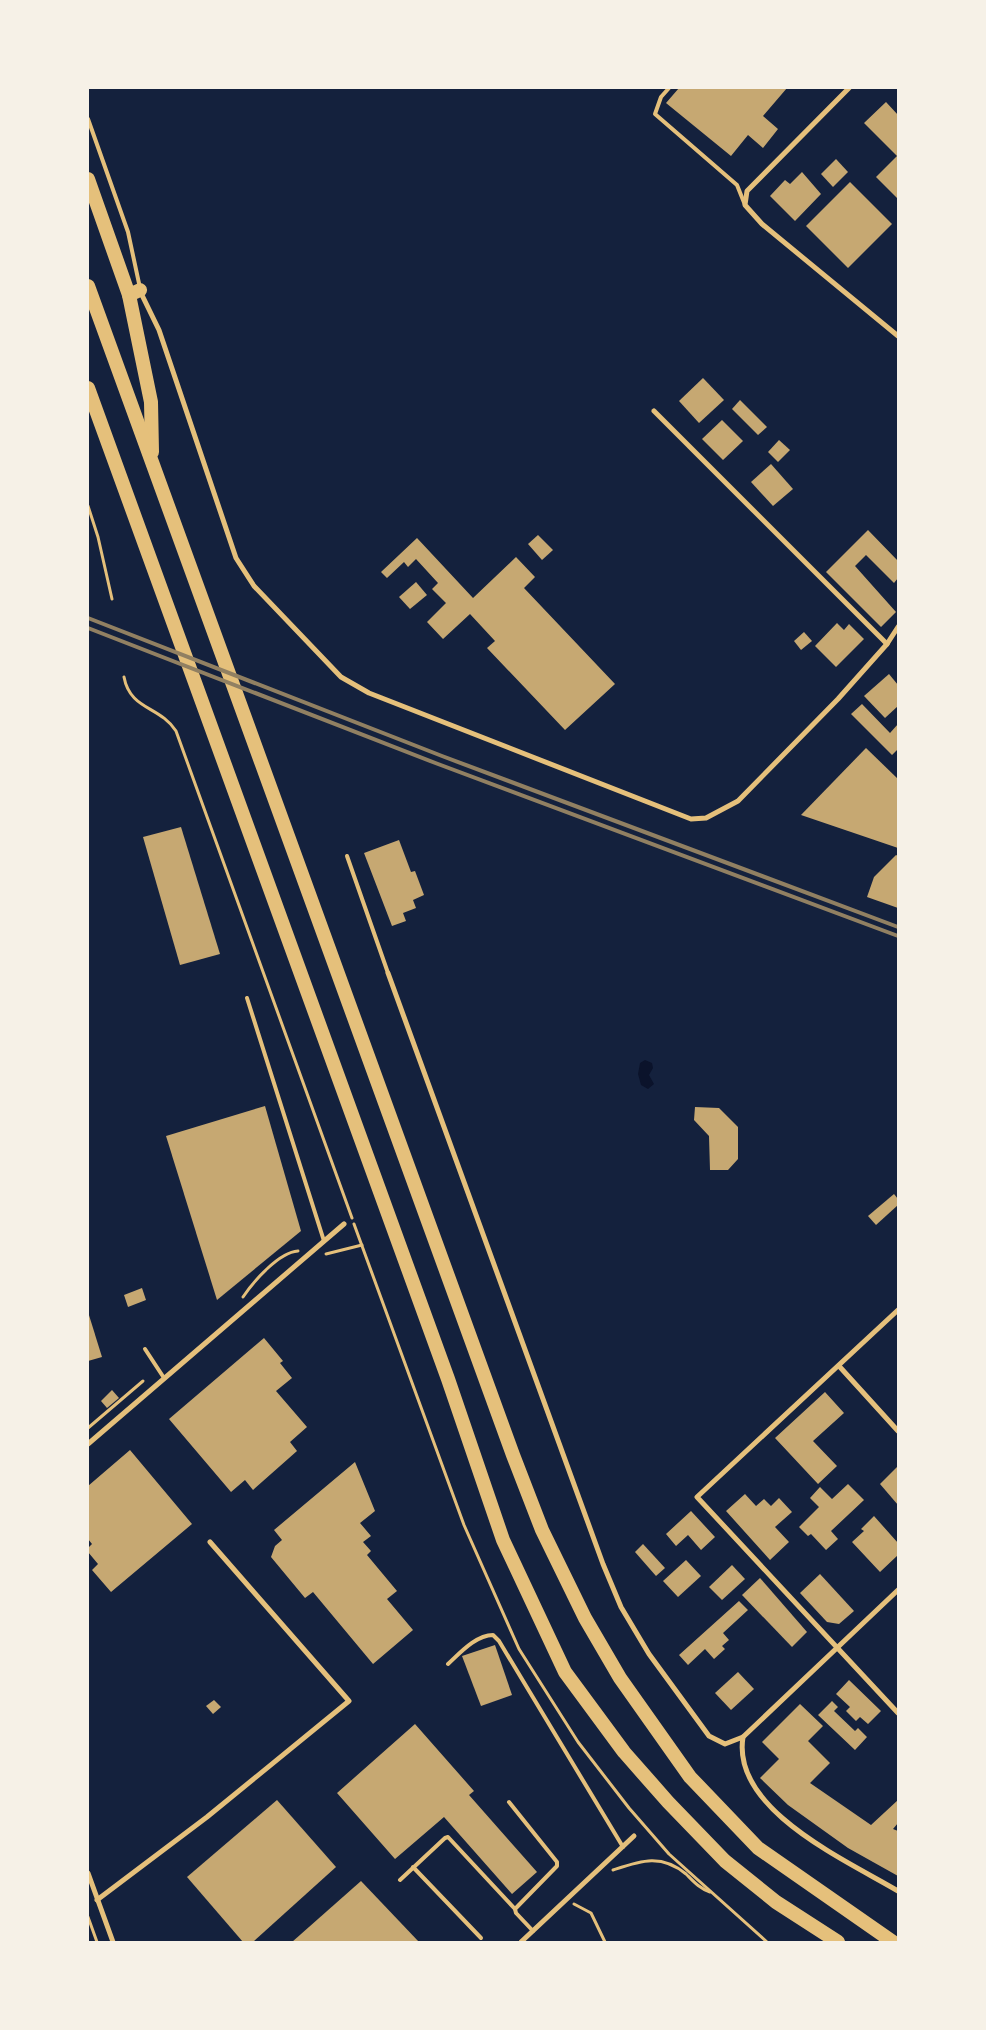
<svg xmlns="http://www.w3.org/2000/svg" width="986" height="2030" font-family="Montserrat,sans-serif">
<style>
.water{fill:#0b132b}
.building{fill:#c6a872}
.lines{fill:none;stroke-linecap:round;stroke-linejoin:round}
.path{stroke:#e5c07b;stroke-width:3}
.service{stroke:#e5c07b;stroke-width:4}
.minor{stroke:#e5c07b;stroke-width:5}
.trunk{stroke:#e5c07b;stroke-width:14}
.rail{stroke:#918062;stroke-width:4}
</style>
<rect width="100%" height="100%" fill="#14213d"/>
<polygon class="water" points="645,1060 652,1063 653,1068 649,1075 654,1084 648,1089 641,1085 638,1074 640,1063"/>
<g class="building">
<polygon points="679,88 787,88 763,116 778,129 763,148 748,135 731,156 666,103"/>
<polygon points="886,102 898,115 898,199 876,177 897,156 864,123"/>
<polygon points="836,159 848,172 833,187 821,174"/>
<polygon points="802,172 821,194 795,221 770,196 785,180 790,184"/>
<polygon points="850,182 892,224 848,268 806,226"/>
<polygon points="703,378 724,400 699,423 679,401"/>
<polygon points="740,400 767,427 758,435 732,409"/>
<polygon points="722,420 743,441 723,460 702,439"/>
<polygon points="779,440 790,450 778,462 768,452"/>
<polygon points="771,464 793,489 773,506 751,482"/>
<polygon points="868,530 898,561 898,578 894,583 866,555 855,566 896,612 881,627 826,572"/>
<polygon points="538,535 553,550 542,560 528,544"/>
<polygon points="417,538 473,598 516,557 535,577 524,588 615,684 565,730 487,648 495,641 470,614 443,639 427,622 446,603 432,589 438,583 416,559 408,567 404,562 387,578 381,572"/>
<polygon points="416,582 427,595 410,609 399,597"/>
<polygon points="837,623 844,630 849,624 864,639 836,667 815,646"/>
<polygon points="804,632 812,641 801,650 794,641"/>
<polygon points="889,674 898,685 898,706 885,718 864,696"/>
<polygon points="862,704 890,733 898,724 898,749 892,755 851,714"/>
<polygon points="866,748 898,779 898,848 801,815"/>
<polygon points="181,827 220,954 180,965 143,837"/>
<polygon points="399,840 411,872 415,871 424,895 413,900 416,908 403,913 406,921 392,926 364,853"/>
<polygon points="896,855 898,856 898,908 867,897 874,877"/>
<polygon points="265,1106 301,1231 217,1300 166,1136"/>
<polygon points="695,1107 719,1108 738,1127 738,1159 728,1170 710,1170 709,1136 694,1120"/>
<polygon points="894,1194 898,1199 898,1205 876,1225 868,1216"/>
<polygon points="142,1288 146,1300 128,1307 124,1295"/>
<polygon points="88,1312 102,1357 88,1361"/>
<polygon points="264,1338 283,1361 280,1363 292,1378 276,1391 307,1427 290,1442 297,1451 253,1490 245,1480 231,1492 169,1419"/>
<polygon points="112,1390 119,1398 107,1408 101,1401"/>
<polygon points="825,1392 844,1413 813,1441 837,1466 818,1484 775,1438"/>
<polygon points="130,1450 192,1524 111,1592 92,1570 98,1564 88,1552 88,1548 92,1544 88,1539 88,1486"/>
<polygon points="355,1462 375,1511 360,1523 371,1536 363,1542 371,1551 367,1555 397,1591 387,1599 413,1630 373,1664 313,1592 305,1598 271,1557 275,1546 282,1540 274,1530"/>
<polygon points="898,1466 898,1505 880,1484"/>
<polygon points="848,1484 864,1500 831,1531 838,1539 826,1550 811,1534 808,1536 799,1527 819,1507 810,1498 820,1487 832,1499"/>
<polygon points="745,1494 756,1506 764,1499 771,1506 779,1498 792,1512 775,1527 789,1542 770,1560 726,1511"/>
<polygon points="691,1511 715,1537 701,1550 688,1535 676,1546 666,1534"/>
<polygon points="874,1516 898,1543 898,1555 880,1572 852,1542 864,1531 861,1529"/>
<polygon points="643,1544 665,1568 656,1576 635,1552"/>
<polygon points="686,1560 701,1576 678,1597 663,1581"/>
<polygon points="732,1565 745,1579 722,1600 709,1587"/>
<polygon points="820,1574 854,1611 839,1624 827,1622 800,1593"/>
<polygon points="760,1578 807,1632 792,1647 742,1595"/>
<polygon points="739,1601 748,1610 723,1633 729,1640 722,1646 725,1649 714,1659 705,1649 688,1665 679,1655"/>
<polygon points="495,1645 512,1695 481,1706 462,1656"/>
<polygon points="738,1672 754,1689 731,1710 715,1693"/>
<polygon points="849,1680 881,1711 868,1724 860,1717 856,1721 846,1711 850,1707 836,1694"/>
<polygon points="214,1700 221,1707 213,1714 206,1706"/>
<polygon points="832,1701 838,1707 834,1711 855,1731 858,1728 867,1737 855,1750 818,1715"/>
<polygon points="800,1704 823,1726 808,1741 830,1763 810,1783 871,1825 898,1800 898,1823 893,1829 898,1831 898,1876 848,1848 788,1805 760,1778 779,1759 762,1742"/>
<polygon points="415,1724 474,1791 469,1795 537,1872 512,1894 444,1817 395,1859 337,1793"/>
<polygon points="277,1800 336,1867 253,1942 243,1942 187,1877"/>
<polygon points="361,1881 419,1942 292,1942"/>
</g>
<g class="lines">
<g class="path">
<polyline points="88,506 98,537 112,599"/>
<path d="M 124,677 C 130,710 160,706 176,731 L 352,1218"/>
<polyline points="354,1224 464,1525 519,1649 578,1742 629,1808 669,1854 767,1942"/>
<polyline points="326,1254 362,1245"/>
<path d="M 243,1297 C 253,1282 279,1252 298,1251"/>
<polyline points="88,1428 143,1381"/>
<path d="M 613,1870 C 640,1861 661,1853 686,1874 C 694,1882 699,1888 710,1892"/>
<polyline points="574,1904 591,1913 605,1942"/>
<polyline points="88,1917 97,1942"/>
</g>
<g class="service">
<polyline points="669,88 661,97 655,114 737,185 745,205"/>
<polyline points="88,119 128,232 140,288"/>
<polyline points="347,856 388,973"/>
<polyline points="247,998 324,1241"/>
<polyline points="145,1349 164,1378"/>
<path d="M 448,1664 C 460,1653 476,1635 493,1635 L 499,1641 L 623,1847"/>
<polyline points="509,1802 557,1862 557,1866 515,1909 516,1913 533,1931"/>
<polyline points="413,1867 481,1938"/>
<polyline points="400,1880 445,1838 448,1837 515,1909"/>
</g>
<g class="minor">
<polyline points="849,88 747,191 745,205 762,224 898,336"/>
<polyline points="140,291 159,330 236,558 254,586 341,677 369,693 691,819 706,818 738,801 838,699 887,644 898,627"/>
<polyline points="654,411 887,644"/>
<polyline points="388,973 603,1564 621,1607 649,1654 709,1736 725,1744 743,1737 898,1590"/>
<polyline points="898,1310 697,1497 898,1713"/>
<polyline points="839,1366 898,1431"/>
<polyline points="88,1444 344,1224"/>
<path d="M 743,1737 C 731,1810 848,1861 898,1891"/>
<polyline points="88,1873 113,1942"/>
<polyline points="97,1900 207,1817 349,1701 210,1542"/>
<polyline points="521,1942 634,1836"/>
</g>
<g class="trunk">
<polyline points="88,179 129,295 151,402 152,452"/>
<polyline points="88,286 513,1455 542,1530 585,1618 620,1678 690,1777 758,1848 893,1942"/>
<polyline points="129,295 140,290"/>
<polyline points="88,388 448,1379 503,1540 565,1672 624,1752 668,1802 725,1861 776,1902 838,1942"/>
</g>
<g class="rail">
<polyline points="88,618 442,756 898,927"/>
<polyline points="88,628 438,764 898,936"/>
</g>
</g>
<rect width="986" height="2030" fill="none" stroke="#f6f1e7" stroke-width="178"/>
</svg>
